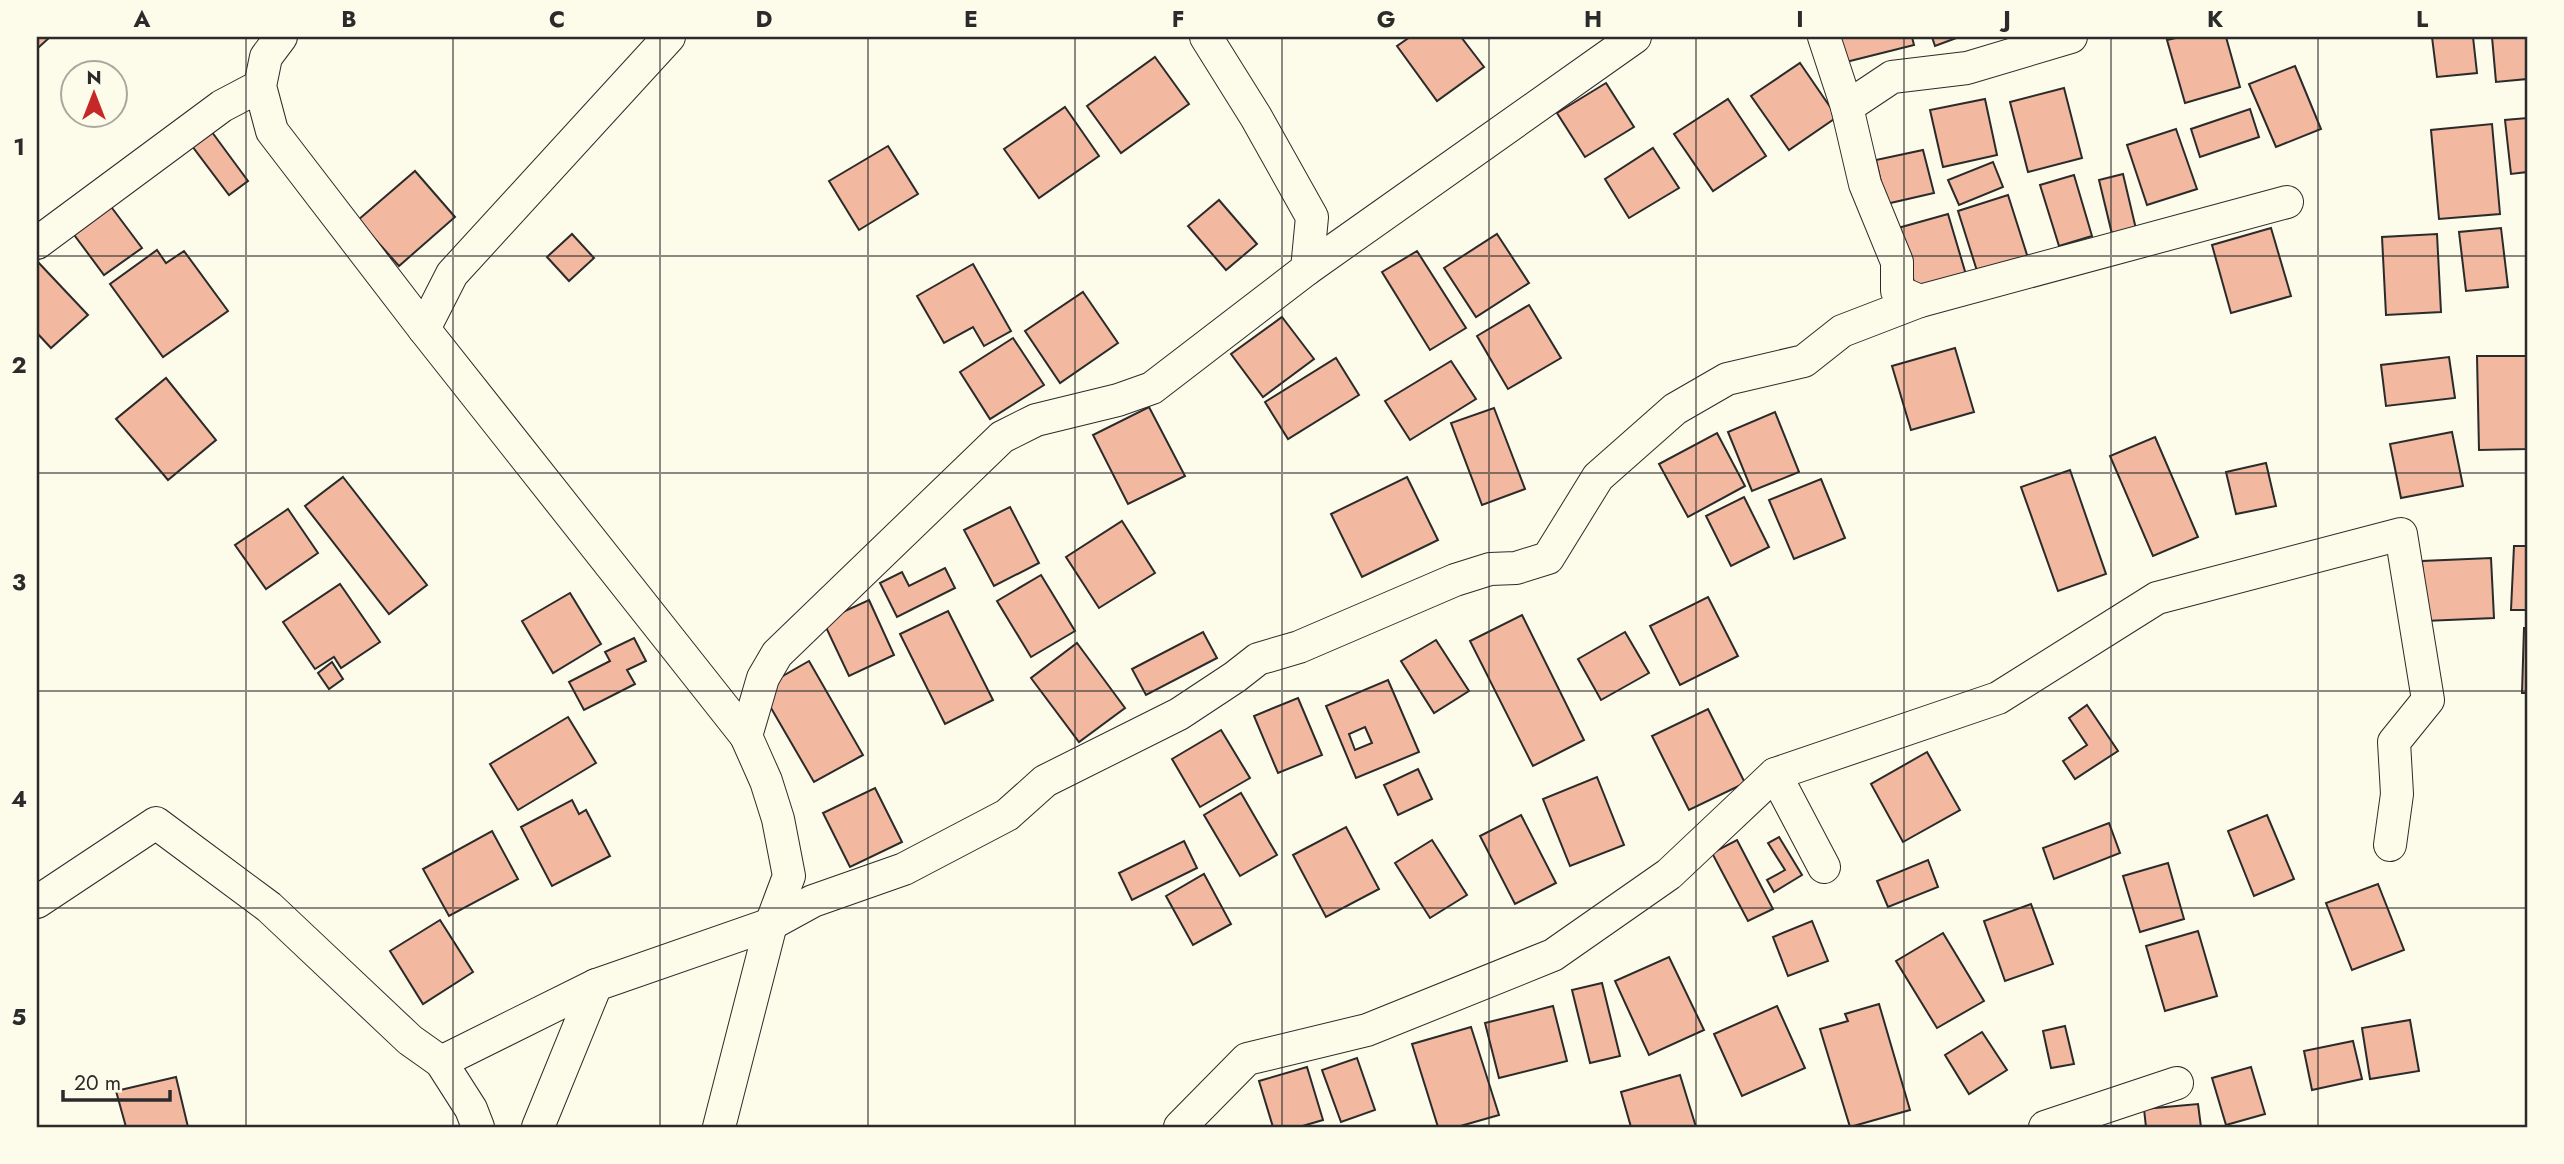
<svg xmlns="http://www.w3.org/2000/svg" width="2564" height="1164" font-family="Jost,sans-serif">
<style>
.building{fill:#f2b8a0;stroke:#2b2b2b;stroke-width:2;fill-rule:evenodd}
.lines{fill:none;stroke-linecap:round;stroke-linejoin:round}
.minor-casing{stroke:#2b2b2b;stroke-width:34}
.minor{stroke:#fdfbea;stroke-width:32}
.grid{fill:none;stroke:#2b2b2b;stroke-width:2;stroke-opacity:0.55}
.neatline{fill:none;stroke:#2b2b2b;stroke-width:2.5}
.grid-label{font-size:23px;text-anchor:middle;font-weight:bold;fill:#2b2b2b}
</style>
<rect width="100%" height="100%" fill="#fdfbea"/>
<g class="building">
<polygon points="37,37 50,37 38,48"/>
<polygon points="1410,37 1461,37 1484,67 1437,101 1397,46"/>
<polygon points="1831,37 1912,37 1914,45 1838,64"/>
<polygon points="1932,37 1959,37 1935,46"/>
<polygon points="2180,37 2226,37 2240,87 2185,103 2167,40"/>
<polygon points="2432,37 2473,37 2477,73 2437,77"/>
<polygon points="2492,37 2527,37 2527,79 2496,82"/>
<polygon points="1155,57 1189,104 1121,153 1087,106"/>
<polygon points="1800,63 1837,117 1789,150 1751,96"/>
<polygon points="2295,66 2321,129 2276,147 2249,84"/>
<polygon points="1606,83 1634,127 1585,157 1557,113"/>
<polygon points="2064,88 2082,158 2028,172 2010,102"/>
<polygon points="1728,99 1766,156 1713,191 1674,134"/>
<polygon points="1985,99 1997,155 1943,167 1930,110"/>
<polygon points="1065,107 1099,156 1039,198 1004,149"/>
<polygon points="2250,109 2259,137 2200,157 2191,129"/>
<polygon points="2527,118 2527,172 2511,174 2505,120"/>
<polygon points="206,124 248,181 229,195 186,138"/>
<polygon points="2492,124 2500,214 2439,219 2431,130"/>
<polygon points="2176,129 2197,189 2147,205 2127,145"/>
<polygon points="888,146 918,194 859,230 829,181"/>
<polygon points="1653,148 1679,188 1629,218 1605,179"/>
<polygon points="1923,150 1934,193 1886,204 1876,160"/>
<polygon points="1993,162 2003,187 1959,205 1948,180"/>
<polygon points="415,171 455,217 399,266 358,220"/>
<polygon points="2123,174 2136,229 2112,234 2099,180"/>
<polygon points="2074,175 2092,236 2059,246 2040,185"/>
<polygon points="2008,195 2028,258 1978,274 1958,211"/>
<polygon points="1219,200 1257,244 1226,270 1188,226"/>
<polygon points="109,204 142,248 104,275 72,232"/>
<polygon points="1948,214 1967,278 1917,292 1898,228"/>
<polygon points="2271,228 2291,296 2231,313 2212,245"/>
<polygon points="2501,228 2508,287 2466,291 2459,232"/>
<polygon points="572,234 594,258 569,281 547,257"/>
<polygon points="1497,234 1529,283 1476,317 1444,268"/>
<polygon points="2437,234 2441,312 2386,315 2382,237"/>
<polygon points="157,250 166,263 184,251 228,311 163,357 110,284"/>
<polygon points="1417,251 1466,328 1430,350 1382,272"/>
<polygon points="37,261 88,315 51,348 37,333"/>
<polygon points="973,264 1011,331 984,346 973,327 944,343 917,296"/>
<polygon points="1083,292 1118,343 1060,383 1025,331"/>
<polygon points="1529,305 1561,358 1508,389 1477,336"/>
<polygon points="1282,317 1314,359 1263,397 1231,354"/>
<polygon points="1013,338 1044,385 990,419 960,372"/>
<polygon points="1955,348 1974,412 1911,430 1892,366"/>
<polygon points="2477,356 2527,356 2527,449 2479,450"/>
<polygon points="2449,357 2455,398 2386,406 2381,365"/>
<polygon points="1336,358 1359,395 1288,439 1265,402"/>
<polygon points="1451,361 1476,399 1410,440 1385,401"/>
<polygon points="166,378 216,440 168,480 116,419"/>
<polygon points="1149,407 1185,476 1128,504 1093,435"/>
<polygon points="1494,408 1525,489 1482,505 1451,423"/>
<polygon points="1775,412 1799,472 1752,491 1728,432"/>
<polygon points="2452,432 2463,486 2401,498 2390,444"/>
<polygon points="1717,433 1745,486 1688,517 1659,464"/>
<polygon points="2155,437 2198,537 2153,556 2110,456"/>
<polygon points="2266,463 2276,506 2236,514 2226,472"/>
<polygon points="2070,470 2106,574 2058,591 2021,487"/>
<polygon points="343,477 427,585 389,614 305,506"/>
<polygon points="1407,477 1438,540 1362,577 1331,514"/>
<polygon points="1821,479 1845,538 1794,559 1769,500"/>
<polygon points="1744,497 1769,547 1731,566 1706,516"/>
<polygon points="1010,507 1039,563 994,586 964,530"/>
<polygon points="288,509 318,553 266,589 235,545"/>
<polygon points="1122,521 1155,573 1099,608 1066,557"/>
<polygon points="2514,546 2527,546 2527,610 2511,610"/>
<polygon points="2491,558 2494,618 2425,621 2422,561"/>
<polygon points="945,568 955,588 897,617 880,583 902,572 909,586"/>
<polygon points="1041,575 1075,631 1031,657 997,601"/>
<polygon points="340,584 380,642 341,668 334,657 315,669 283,622"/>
<polygon points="570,593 601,644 553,673 522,621"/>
<polygon points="1708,597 1738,656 1680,685 1650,626"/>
<polygon points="869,600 894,655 849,676 823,621"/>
<polygon points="948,611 993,700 945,724 900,634"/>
<polygon points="1522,615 1584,740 1533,766 1470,641"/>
<polygon points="2524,628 2527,628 2527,693 2522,693"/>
<polygon points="1203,632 1217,658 1146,695 1132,669"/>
<polygon points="1625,632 1649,673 1601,700 1578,659"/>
<polygon points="634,638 646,661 627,670 635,684 584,710 569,682 610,661 605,652"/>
<polygon points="1436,640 1469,691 1434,713 1401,661"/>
<polygon points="1077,643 1125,708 1079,742 1031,678"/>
<polygon points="809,661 863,755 814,782 760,689"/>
<polygon points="332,662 343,679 329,689 318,673"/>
<path d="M 1388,680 L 1419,752 L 1356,778 L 1326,706 ZM 1365,727 L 1372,743 L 1355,750 L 1349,734 Z"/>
<polygon points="1298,698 1322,755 1278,773 1254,716"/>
<polygon points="2087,705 2118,751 2075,779 2063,761 2087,745 2069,718"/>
<polygon points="1708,709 1745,783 1689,810 1652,736"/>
<polygon points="568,717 596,763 518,810 490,764"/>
<polygon points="1221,730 1250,778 1200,807 1172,759"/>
<polygon points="1927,752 1960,810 1903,842 1871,784"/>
<polygon points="1418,769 1432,799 1398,815 1384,785"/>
<polygon points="1597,777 1624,845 1570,866 1543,799"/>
<polygon points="875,788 902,842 850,867 823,813"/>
<polygon points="1241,793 1277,855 1240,876 1204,815"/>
<polygon points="572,800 579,814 586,810 610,856 552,886 521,827"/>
<polygon points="1521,815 1556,883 1515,904 1480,836"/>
<polygon points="2267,815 2294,879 2254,896 2228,831"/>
<polygon points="2109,823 2120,853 2054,879 2043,848"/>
<polygon points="1346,827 1379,889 1326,917 1293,855"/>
<polygon points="492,831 518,879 449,916 423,869"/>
<polygon points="1779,837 1802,875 1774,892 1767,880 1785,870 1768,843"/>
<polygon points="1432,840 1467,895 1430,918 1395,863"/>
<polygon points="1737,840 1773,909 1748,921 1712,853"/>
<polygon points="1184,841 1197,868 1132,900 1119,873"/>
<polygon points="1928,860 1938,887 1888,907 1877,881"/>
<polygon points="2168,863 2184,919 2140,932 2123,876"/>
<polygon points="1204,874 1231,924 1193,945 1166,896"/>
<polygon points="2378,884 2404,950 2352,970 2326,903"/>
<polygon points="2031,904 2053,964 2005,981 1984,921"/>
<polygon points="440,920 473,972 423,1004 390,951"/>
<polygon points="1812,921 1828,961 1788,976 1773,937"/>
<polygon points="2198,931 2217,996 2165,1011 2146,946"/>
<polygon points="1943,933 1984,1001 1937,1028 1896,961"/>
<polygon points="1669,957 1704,1030 1649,1055 1615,981"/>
<polygon points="1602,983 1620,1056 1590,1063 1572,990"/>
<polygon points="1879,1004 1910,1110 1850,1127 1820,1029 1848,1021 1845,1014"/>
<polygon points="1553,1006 1567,1061 1499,1078 1485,1023"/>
<polygon points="1777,1006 1805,1068 1742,1096 1714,1034"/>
<polygon points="2410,1020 2419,1071 2370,1079 2362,1028"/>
<polygon points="2065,1026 2074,1064 2051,1068 2043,1031"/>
<polygon points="1471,1027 1499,1115 1457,1127 1438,1127 1412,1044"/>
<polygon points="1982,1032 2007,1070 1969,1094 1945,1055"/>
<polygon points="2353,1041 2362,1079 2312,1090 2304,1051"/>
<polygon points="1357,1058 1375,1110 1341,1122 1322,1070"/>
<polygon points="1307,1067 1323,1120 1299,1127 1273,1127 1259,1081"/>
<polygon points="2251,1067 2265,1114 2226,1125 2212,1078"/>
<polygon points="1680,1075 1696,1127 1631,1127 1621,1092"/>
<polygon points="176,1077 188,1127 126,1127 116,1091"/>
<polygon points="2198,1104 2201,1127 2146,1127 2144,1109"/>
</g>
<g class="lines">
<g class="minor-casing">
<g id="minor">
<polyline points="281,37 266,57 260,86 272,131 424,329 746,736 766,781 778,819 789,876 771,924 719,1127"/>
<polyline points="1847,107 1892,77 1967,68 2071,37"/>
<polyline points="37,243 222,106 260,86"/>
<polyline points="1307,269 1635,37"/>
<polyline points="1920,301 2287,202"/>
<polyline points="424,329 452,274 669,37"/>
<polyline points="746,736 763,678 777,654 1002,437 1036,420 1118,400 1152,388 1307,269 1312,217 1256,117 1206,37"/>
<polyline points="1775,774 1824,867"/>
<polyline points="37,902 156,823 269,907 410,1040 441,1062 471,1109 478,1127"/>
<polyline points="441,1062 596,985"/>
<polyline points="538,1127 596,985 771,924 813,901 904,869 1007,815 1045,781 1179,714 1235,677 1258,659 1299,647 1455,580 1490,569 1516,568 1548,558 1598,477 1675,409 1727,379 1804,361 1842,331 1920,301 1897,291 1897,262 1865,184 1847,107 1824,37"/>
<polyline points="1180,1127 1247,1059 1367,1030 1553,955 1669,874 1775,774 1998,698 2157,598 2401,534 2428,700 2394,742 2397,794 2390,845"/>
<polyline points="2045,1127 2177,1083"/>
</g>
</g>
<use href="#minor" class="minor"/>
</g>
<path class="grid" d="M 246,37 L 246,1127M 453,37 L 453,1127M 660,37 L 660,1127M 868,37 L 868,1127M 1075,37 L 1075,1127M 1282,37 L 1282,1127M 1489,37 L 1489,1127M 1696,37 L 1696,1127M 1904,37 L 1904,1127M 2111,37 L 2111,1127M 2318,37 L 2318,1127M 37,256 L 2527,256M 37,473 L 2527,473M 37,691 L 2527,691M 37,908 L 2527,908"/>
<rect width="2564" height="1164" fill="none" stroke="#fdfbea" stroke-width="77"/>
<g transform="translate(94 94)"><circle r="33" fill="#fdfbea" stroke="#a9a89e" stroke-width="2"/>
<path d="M0-5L12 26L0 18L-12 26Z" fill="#c62828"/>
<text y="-10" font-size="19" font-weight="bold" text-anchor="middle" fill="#2b2b2b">N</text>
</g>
<path d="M63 1090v10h107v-10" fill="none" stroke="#2b2b2b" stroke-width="3.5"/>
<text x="74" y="1090" font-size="21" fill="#2b2b2b" stroke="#fdfbea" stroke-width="5" paint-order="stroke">20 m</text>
<rect x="38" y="38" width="2488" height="1088" class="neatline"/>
<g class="grid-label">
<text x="142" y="27">A</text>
<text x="349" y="27">B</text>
<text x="557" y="27">C</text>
<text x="764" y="27">D</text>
<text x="971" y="27">E</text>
<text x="1178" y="27">F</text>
<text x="1386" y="27">G</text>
<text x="1593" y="27">H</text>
<text x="1800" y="27">I</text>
<text x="2007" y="27">J</text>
<text x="2215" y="27">K</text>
<text x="2422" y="27">L</text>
<text x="19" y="155">1</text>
<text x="19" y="373">2</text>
<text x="19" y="590">3</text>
<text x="19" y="807">4</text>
<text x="19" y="1025">5</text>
</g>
</svg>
